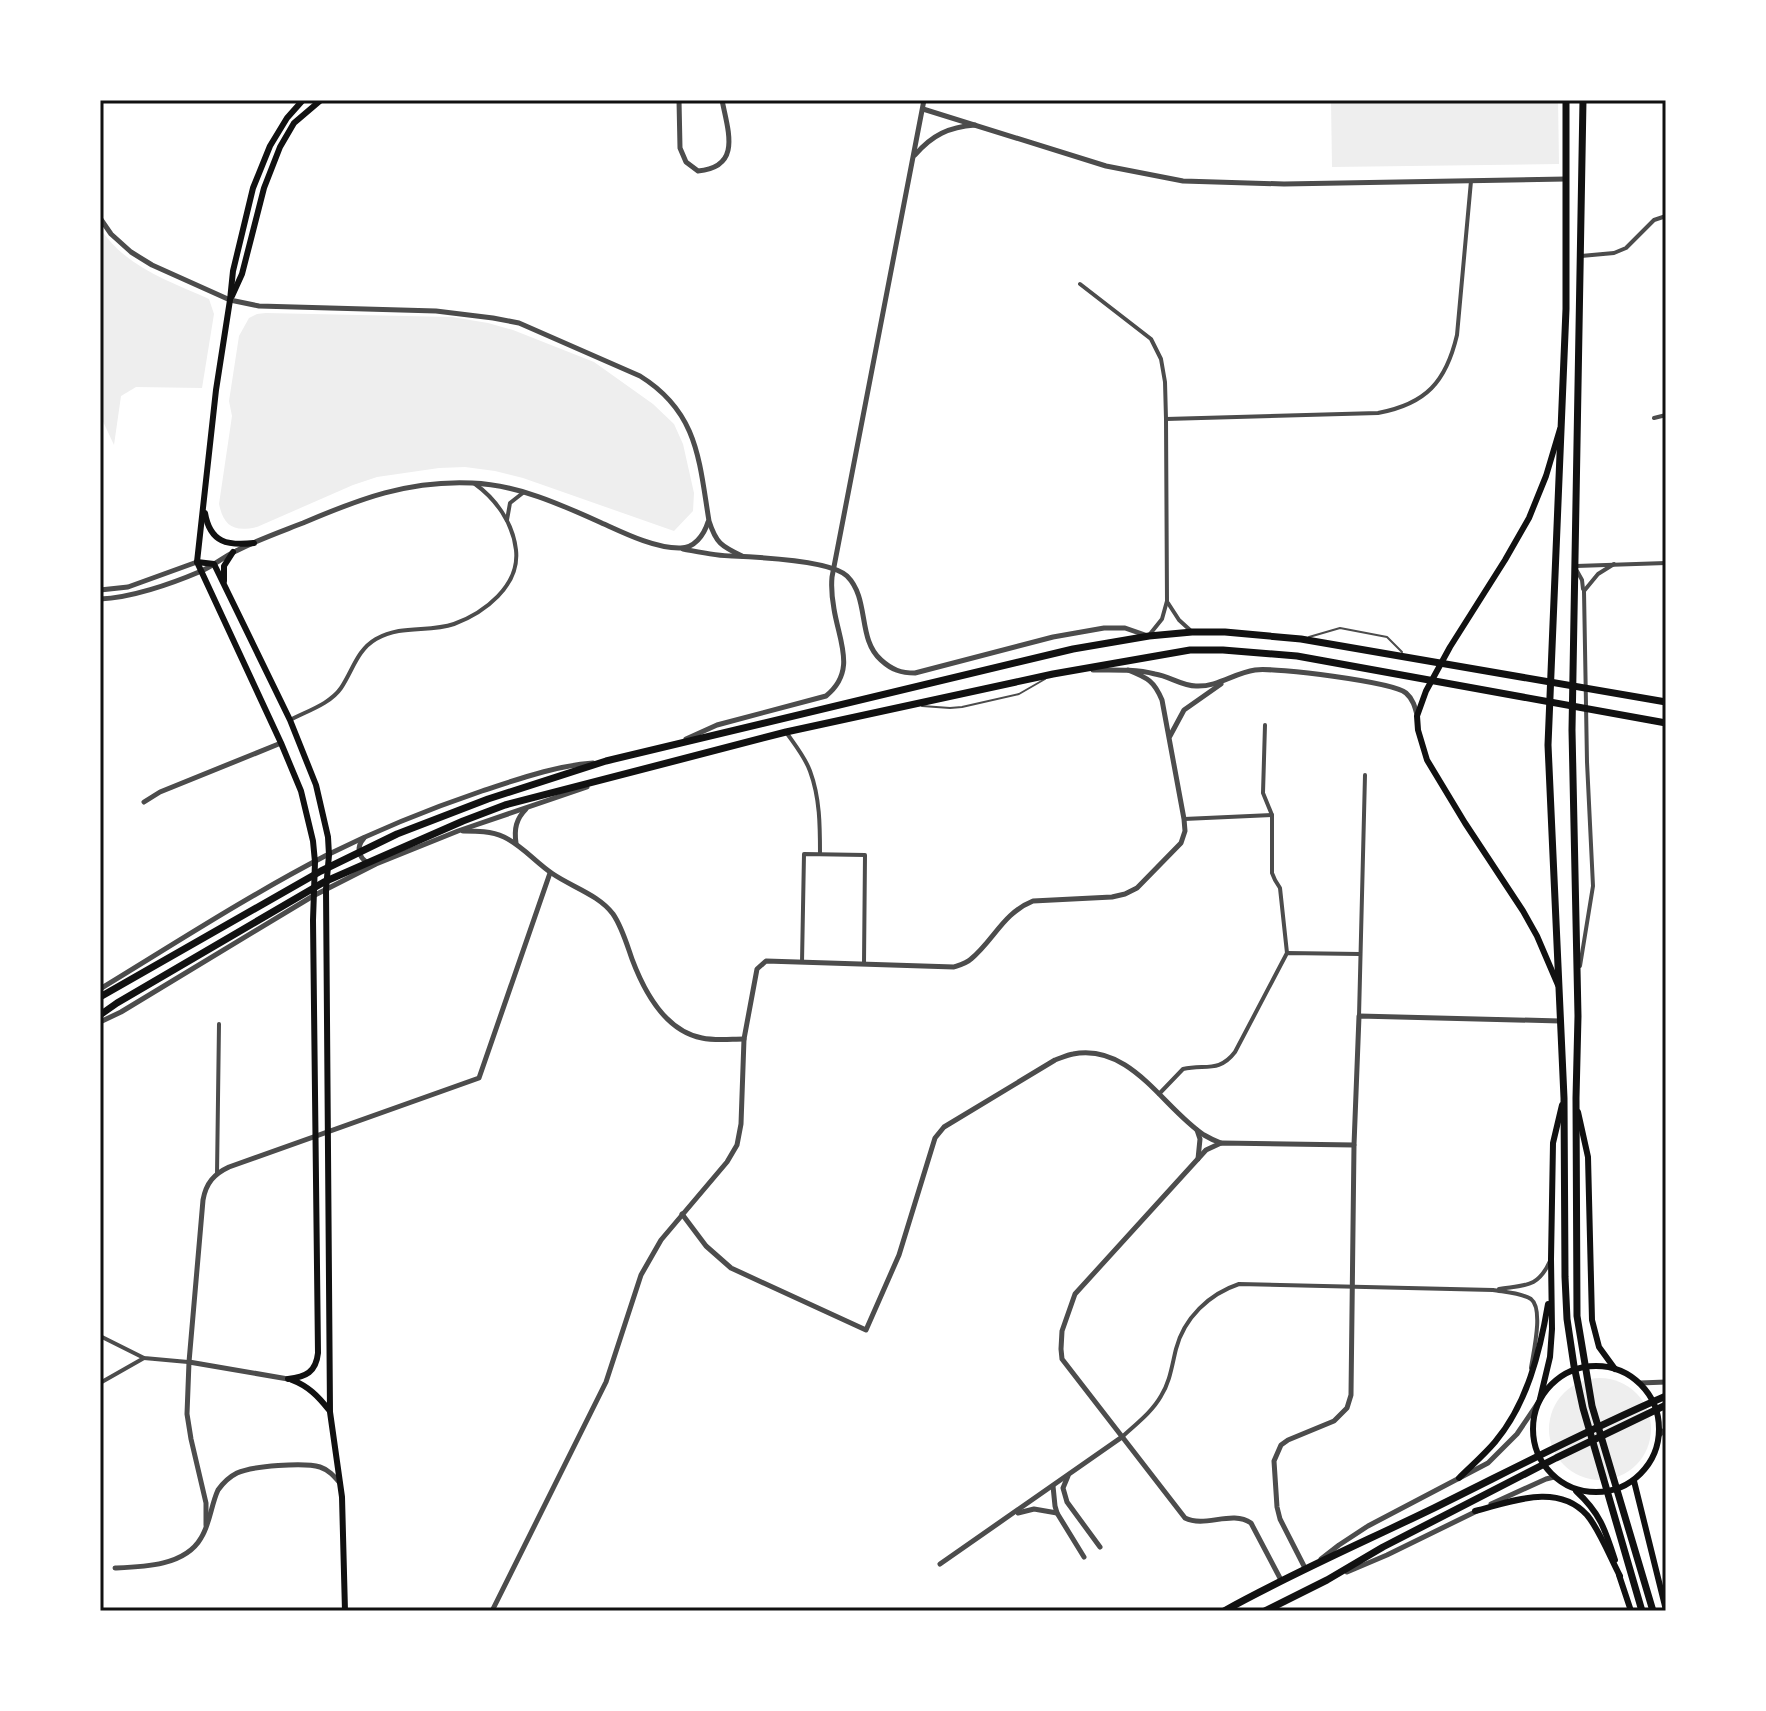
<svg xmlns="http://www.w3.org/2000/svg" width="1766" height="1711" font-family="'PT Sans Narrow',sans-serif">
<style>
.green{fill:#eee}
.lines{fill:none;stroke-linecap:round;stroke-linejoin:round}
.service{stroke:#4c4c4c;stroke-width:2}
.minor{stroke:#4c4c4c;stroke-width:4}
.tertiary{stroke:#4c4c4c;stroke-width:5}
.secondary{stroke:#111;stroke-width:6}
.primary{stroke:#111;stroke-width:7}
.trunk{stroke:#111;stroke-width:7}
.neatline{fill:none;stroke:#111;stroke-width:3}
</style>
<rect width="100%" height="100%" fill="#fff"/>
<g class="green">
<polygon points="1331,100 1558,100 1559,164 1332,167"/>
<path d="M 100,228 C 125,267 169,281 209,299 L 214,314 L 202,388 L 136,387 L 121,396 L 114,445 L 100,415 Z"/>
<path d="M 266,313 L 452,317 L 488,323 L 513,330 L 594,362 L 653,404 L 674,424 L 683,444 L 694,493 L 693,511 L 674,531 L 523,478 L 495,471 L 465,467 L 439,468 L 377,477 L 353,485 L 257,527 C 234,532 224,527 219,504 L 232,416 L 229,401 L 239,336 L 249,318 L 257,314 Z"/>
<circle cx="1600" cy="1429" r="51"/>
</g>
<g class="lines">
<g class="service">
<polyline points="1309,637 1340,628 1387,637 1402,652"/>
<polyline points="922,706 950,708 962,707 1019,694 1045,679"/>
</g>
<g class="minor">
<polyline points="1581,256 1614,253 1626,248 1654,220 1666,216"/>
<polyline points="1080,284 1151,339 1161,359 1165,382 1166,419 1167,601 1162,619 1150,634"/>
<polyline points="1654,418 1666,415"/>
<path d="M 1166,419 L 1378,413 C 1426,404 1446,382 1457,335 L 1471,181"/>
<polyline points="507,520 510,503 524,492"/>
<polyline points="1576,566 1666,563"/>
<polyline points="1577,571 1582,580 1583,589"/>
<polyline points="1168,603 1179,620 1190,630"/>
<path d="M 290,720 C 307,711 330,704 341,688 C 353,670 357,650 376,639 C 403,624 428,633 454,624 C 484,613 520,586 516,550 C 513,523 496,499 475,484"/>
<polyline points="1265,725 1263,793 1272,815 1272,873 1275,880 1280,888 1287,953"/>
<path d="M 786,732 C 795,745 805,757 810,771 C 820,798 820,826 820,854"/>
<polyline points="1184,819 1272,815"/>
<polyline points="802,962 804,854 865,855 864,963"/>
<polyline points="1580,966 1593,886 1587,762 1584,591 1598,574 1614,564"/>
<polyline points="1359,1016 1365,775"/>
<path d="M 1159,1094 L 1183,1069 C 1205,1064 1219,1073 1235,1052 L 1287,953 L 1360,954"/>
<polyline points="217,1174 219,1024"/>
<path d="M 1499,1289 C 1525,1285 1538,1288 1550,1261"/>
<polyline points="100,1336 144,1358 188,1362"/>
<polyline points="100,1383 144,1358"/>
<path d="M 1122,1437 C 1136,1424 1152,1412 1161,1396 C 1170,1382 1172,1365 1176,1349 C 1184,1318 1209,1294 1239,1284 L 1493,1290 C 1504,1292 1522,1293 1531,1299 C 1544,1309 1533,1354 1531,1368"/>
</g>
<g class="tertiary">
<path d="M 679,100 L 680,148 L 686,162 L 698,171 C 742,167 728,131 722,100"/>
<polyline points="923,109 1106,166 1183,181 1284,184 1566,179"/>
<path d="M 915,155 C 932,135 949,127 975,125"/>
<path d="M 100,218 L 111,234 L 131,252 L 152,265 L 230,300 L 259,306 L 436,311 L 493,318 L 519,323 L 640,376 C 698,412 699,460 709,521 C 716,543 721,546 742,556"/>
<path d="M 683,549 C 699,552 716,556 732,556 C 756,557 831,560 847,576 C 870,599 857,639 881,660 C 892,670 901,673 915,673 L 1053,637 L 1104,628 L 1125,628 L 1148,636"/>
<polyline points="100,590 128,587 197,562"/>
<path d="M 100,599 C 130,598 171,584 199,572 C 212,567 223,557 236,551 C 257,540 280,532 303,523 C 359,499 409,480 472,483 C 519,485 562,505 604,524 C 626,534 655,548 679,548 C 694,549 704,535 708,522"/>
<path d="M 1093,670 C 1114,670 1135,669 1155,674 C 1169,676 1182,686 1196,686 C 1218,687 1234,673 1255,670 C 1275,667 1393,682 1406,693 C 1413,699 1415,707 1417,715"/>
<polyline points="1170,736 1184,710 1221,684"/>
<path d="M 686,739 L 717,725 L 826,696 C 857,671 839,641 834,609 C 832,598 831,588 832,577 L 924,100"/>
<polyline points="144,802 160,792 281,743"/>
<path d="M 463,831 C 477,831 491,831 504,837 C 523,846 536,863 553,874 C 572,887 599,895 613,914 C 622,927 627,945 632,959 C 644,991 665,1031 702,1038 C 715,1041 731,1039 744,1039"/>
<path d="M 364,838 C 356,847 358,857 368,863"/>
<path d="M 516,843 C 514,829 516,819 526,809"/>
<path d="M 100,989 C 174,944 248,896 325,856 C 375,831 429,809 482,791 C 519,779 554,766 593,763"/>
<polyline points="100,1022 121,1012 313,896 376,864 458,831 587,787"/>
<polyline points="1197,1130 1200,1139 1198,1159"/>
<path d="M 682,1214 L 706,1246 L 731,1268 L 866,1330 L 899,1255 L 935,1138 L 944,1127 L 1055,1060 C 1061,1058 1067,1055 1073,1054 C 1131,1043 1163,1108 1204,1135 C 1209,1138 1215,1141 1221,1143"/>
<polyline points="189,1362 288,1379"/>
<polyline points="1640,1383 1666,1382"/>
<polyline points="1659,1435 1666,1429"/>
<polyline points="1068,1476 1063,1488 1067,1502 1100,1547"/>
<polyline points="1053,1486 1055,1506 1057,1513 1084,1557"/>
<polyline points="1491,1504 1546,1479 1554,1477"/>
<polyline points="1018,1513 1034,1509 1057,1513"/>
<path d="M 206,1525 L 206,1503 L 191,1439 L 187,1414 L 189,1362 L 203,1200 C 206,1183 214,1174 229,1167 L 479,1078 L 550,873"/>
<polyline points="1321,1559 1339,1545 1368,1526 1488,1463 1517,1434 1540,1400"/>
<polyline points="940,1564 1122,1437"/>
<path d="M 115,1568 C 143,1567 185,1566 201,1538 C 210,1524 211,1505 218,1490 C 223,1483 229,1477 237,1473 C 252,1466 304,1462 320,1467 C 329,1470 334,1476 340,1483"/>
<polyline points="1305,1568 1280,1519 1277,1507 1274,1461 1281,1445 1288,1440 1334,1421 1347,1408 1351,1395 1354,1145 1359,1016 1560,1021"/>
<polyline points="1347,1572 1387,1555 1479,1510"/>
<path d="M 1281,1580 L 1251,1523 C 1232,1510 1205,1528 1185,1518 L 1062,1359 L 1061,1349 L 1062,1331 L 1075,1294 L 1206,1150 L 1221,1143 L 1354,1145"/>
<path d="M 492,1611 L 606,1382 L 641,1275 L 661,1240 L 727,1162 L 737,1145 L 741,1124 L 744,1039 L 757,969 L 766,961 L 954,967 C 960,965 967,963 971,959 C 994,940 1003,913 1033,901 L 1112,897 L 1125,894 L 1137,888 L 1181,843 L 1185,831 L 1184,819 L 1162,700 C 1154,681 1148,678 1128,670"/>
</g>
<g class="secondary">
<polyline points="232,296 242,274 264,188 280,147 294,123 321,100"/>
<path d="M 205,513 C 210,543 228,546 254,543"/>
<polyline points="197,562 214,564 290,720 316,785 328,837 329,855 326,889 330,1412 342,1497 345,1611"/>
<polyline points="224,581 224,566 233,552"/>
<polyline points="1558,985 1537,936 1523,911 1465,823 1427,760 1418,730 1417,716 1426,691 1450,647 1505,560 1529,518 1546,476 1560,429"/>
<polyline points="1578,1112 1588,1157 1592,1320 1599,1347 1615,1369"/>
<circle cx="1596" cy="1429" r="63"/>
<path d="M 288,1379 C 306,1377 316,1372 318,1353 L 313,920 L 315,862 L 313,841 L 301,791 L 281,743 L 197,562 L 216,390 L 230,300 L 233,271 L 253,188 L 270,146 L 287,118 L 303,100"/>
<path d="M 292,1380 C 308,1386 318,1396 329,1410"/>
<polyline points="1540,1399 1550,1357 1552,1329 1551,1259 1553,1143 1562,1105"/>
<path d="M 1459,1478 C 1471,1466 1484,1455 1495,1442 C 1527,1404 1540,1352 1548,1304"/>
<polyline points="1634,1481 1666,1610"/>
<path d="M 1576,1491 C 1600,1513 1605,1529 1615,1560"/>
<path d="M 1475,1511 C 1511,1502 1557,1482 1587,1515 C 1599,1529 1611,1559 1620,1576"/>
<polyline points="1619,1575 1631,1611"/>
</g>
<g class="primary">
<polyline points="100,997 321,871 397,834 488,799 606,761 1073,649 1149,636 1192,632 1225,632 1301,639 1666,702"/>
<polyline points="100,1015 117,1003 324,882 463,821 505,805 786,732 1053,674 1190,650 1223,650 1297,656 1666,723"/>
<path d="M 1224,1611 C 1292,1573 1364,1542 1434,1508 C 1511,1470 1587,1430 1666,1396"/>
<polyline points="1265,1611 1327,1580 1383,1547 1556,1458 1666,1405"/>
</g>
<g class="trunk">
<polyline points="1566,100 1566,309 1548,745 1564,1098 1565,1277 1567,1319 1574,1366 1583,1408 1642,1611"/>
<polyline points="1583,100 1572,730 1578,1016 1576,1098 1577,1316 1592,1406 1653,1611"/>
</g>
</g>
<rect width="1766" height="1711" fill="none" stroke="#ffffff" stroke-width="204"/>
<rect x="102" y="102" width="1562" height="1507" class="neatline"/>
</svg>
